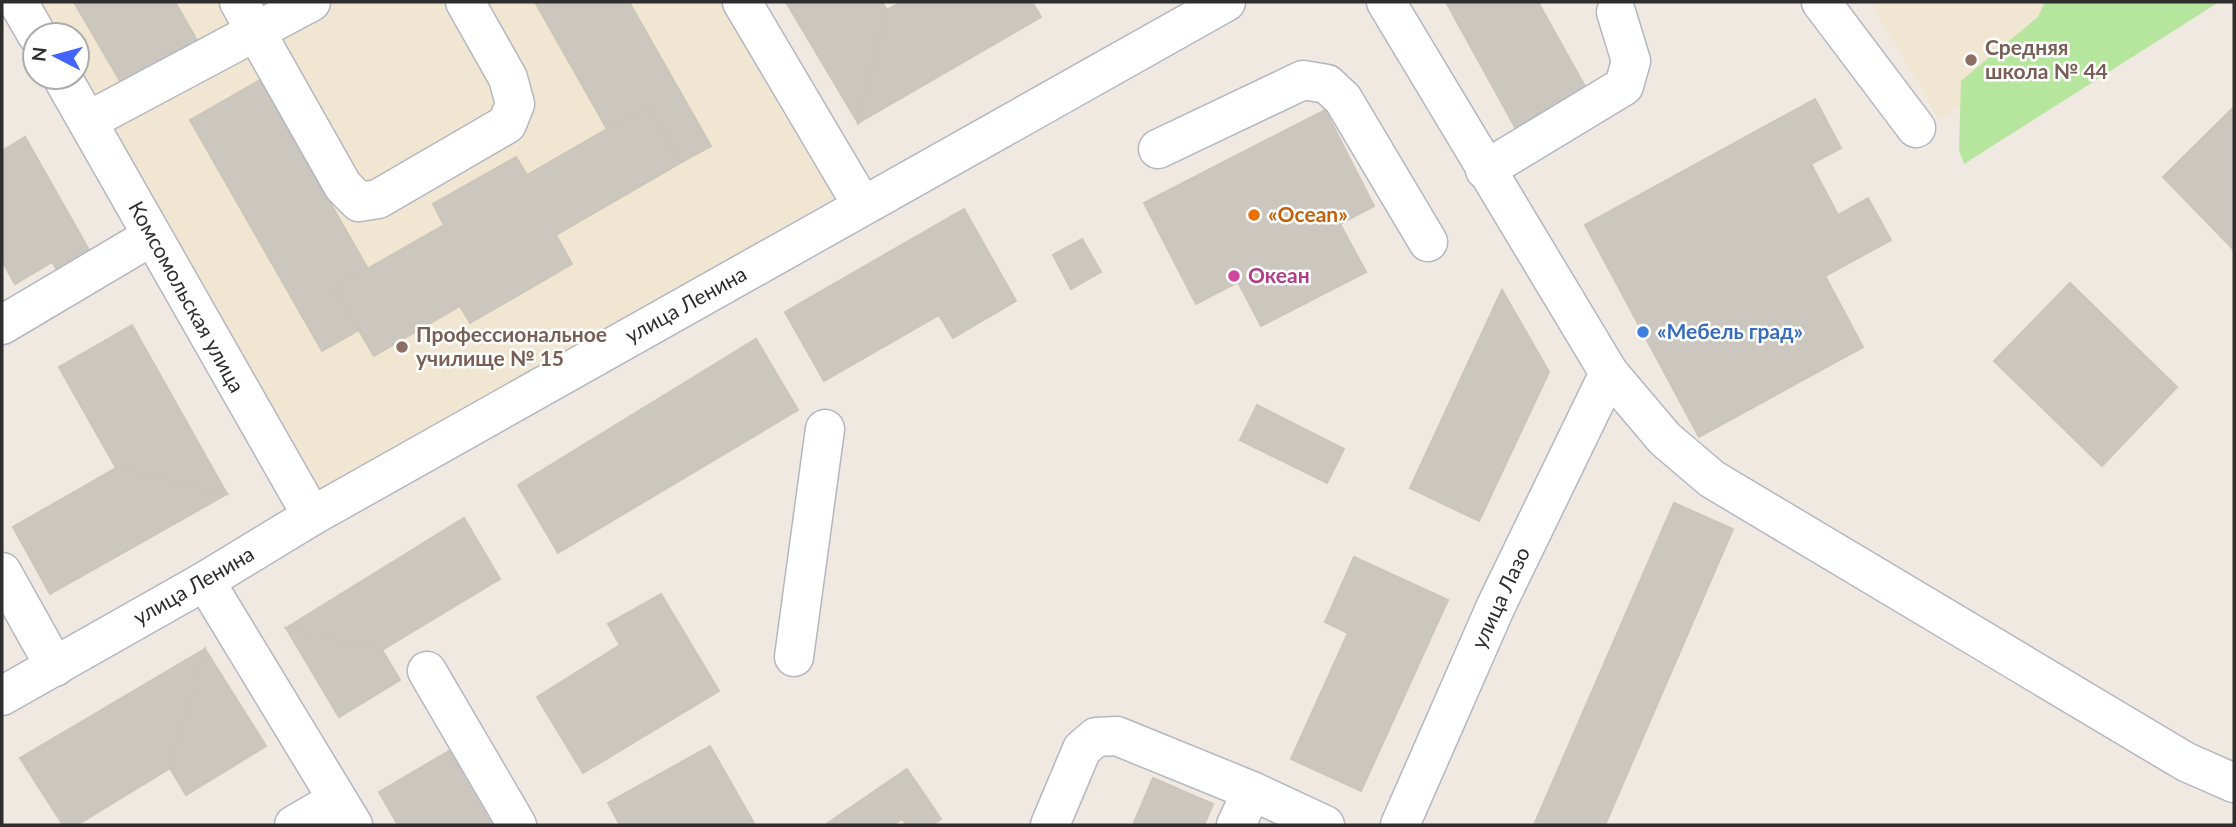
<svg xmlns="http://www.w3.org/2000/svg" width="2236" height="827" font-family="Lato,sans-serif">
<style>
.education{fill:#f0e6d1}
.green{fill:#b6e59e}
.building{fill:#cbc7bf;stroke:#cbc5ba;stroke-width:2}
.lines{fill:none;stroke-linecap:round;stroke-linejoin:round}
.minor-casing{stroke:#b4b7c1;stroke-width:41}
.minor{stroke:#fff;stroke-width:38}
.education-dot{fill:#8d6e63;stroke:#fff;stroke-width:2.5}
.food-dot{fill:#e8710a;stroke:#fff;stroke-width:2.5}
.hotel-dot{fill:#d1479c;stroke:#fff;stroke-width:2.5}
.shop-dot{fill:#3f7fe0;stroke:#fff;stroke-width:2.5}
.labels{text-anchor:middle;stroke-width:5;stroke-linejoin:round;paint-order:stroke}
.education-label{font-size:21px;font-weight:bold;fill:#785e54;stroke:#fff;text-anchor:start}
.food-label{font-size:21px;font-weight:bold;fill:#c56008;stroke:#fff;text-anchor:start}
.hotel-label{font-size:21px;font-weight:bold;fill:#b23c85;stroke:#fff;text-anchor:start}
.street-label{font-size:21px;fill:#2e2e2e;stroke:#fff}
.shop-label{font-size:21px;font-weight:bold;fill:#366cbe;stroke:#fff;text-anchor:start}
</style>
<rect width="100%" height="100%" fill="#efe9e1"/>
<g class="education">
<polygon points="36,2 720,2 836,196 314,498 77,76 77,35 54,35"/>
<polygon points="1871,2 2137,2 1939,119"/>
</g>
<polygon class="green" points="2045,2 2219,2 1964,164 1959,150 1961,81 2038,17"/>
<g class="building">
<polygon points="74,2 175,2 199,44 124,88"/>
<polygon points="535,2 629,2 711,146 680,163 649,105 607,129"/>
<polygon points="786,2 882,2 887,10 858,123"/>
<polygon points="901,2 1032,2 1041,17 858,123 887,10"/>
<polygon points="1446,2 1538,2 1587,90 1516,129"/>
<polygon points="260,80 368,269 334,288 359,330 322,351 190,120"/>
<polygon points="1815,99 1841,148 1811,164 1838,215 1868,198 1891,240 1825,276 1863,347 1699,437 1585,225"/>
<polygon points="649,105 680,163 556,235 572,264 470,323 460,306 374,356 334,288 444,225 433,204 516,157 527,175"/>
<polygon points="2234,107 2234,250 2163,177"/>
<polygon points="1325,110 1374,206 1340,224 1366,272 1261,326 1238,282 1196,304 1144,203"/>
<polygon points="25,137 93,257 61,276 52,262 15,284 2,261 2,151"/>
<polygon points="964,209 1016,301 953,338 939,315 824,381 785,312"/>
<polygon points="1082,239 1101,272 1071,289 1053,255"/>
<polygon points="2070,283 2177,387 2102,466 1994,361"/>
<polygon points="1502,290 1549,372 1479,521 1410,488"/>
<polygon points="132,325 227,494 116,468 59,367"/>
<polygon points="756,339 798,410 558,553 518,485"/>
<polygon points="1257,405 1344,449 1327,483 1240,440"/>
<polygon points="116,468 227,494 50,594 13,527"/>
<polygon points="1674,503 1733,529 1605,825 1534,825"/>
<polygon points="464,518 500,579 382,650 286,628"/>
<polygon points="1354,557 1448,600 1361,791 1291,759 1348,633 1325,622"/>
<polygon points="661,594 719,691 583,773 537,697 620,645 608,624"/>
<polygon points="286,628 382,650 400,680 339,717"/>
<polygon points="205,649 266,746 186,795 170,768"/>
<polygon points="205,649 170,768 77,825 63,825 20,758"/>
<polygon points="710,746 755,825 620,825 608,803"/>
<polygon points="449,751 492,825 398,825 379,792"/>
<polygon points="907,769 941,819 932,825 907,825 902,819 893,825 825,825"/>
<polygon points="1153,778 1213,804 1204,825 1133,825"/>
</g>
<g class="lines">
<g class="minor-casing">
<g id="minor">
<polyline points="18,2 37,35"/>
<polyline points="239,2 343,186 359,202 378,199 507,124 515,104 508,78 465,2"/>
<polyline points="742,2 862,205"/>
<polyline points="1386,2 1609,373 1665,439 1712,479 2186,762 2234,783"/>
<polyline points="1821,2 1916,128"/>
<polyline points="62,77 312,516"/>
<polyline points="88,121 311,2"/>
<polyline points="1158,149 1303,80 1327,84 1343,99 1428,242"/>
<polyline points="1485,170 1624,86 1631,61 1616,12"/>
<polyline points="2,325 152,236"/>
<polyline points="2,572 55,667"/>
<polyline points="205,581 353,825"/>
<polyline points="794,657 825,429"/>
<polyline points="427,671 517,825"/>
<polyline points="2,696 205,581 312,516 1226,2"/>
<polyline points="294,825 337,800"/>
<polyline points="1050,825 1082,749 1096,737 1117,736 1252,791"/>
<polyline points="1236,825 1252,791 1325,825"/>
<polyline points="1400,825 1496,606 1609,373"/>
</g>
</g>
<use href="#minor" class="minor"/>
</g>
<g class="education-dot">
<circle cx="1971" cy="60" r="7"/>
<circle cx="402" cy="347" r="7"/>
</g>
<circle class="food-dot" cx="1254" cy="215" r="7"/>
<circle class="hotel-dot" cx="1234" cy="276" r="7"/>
<circle class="shop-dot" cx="1643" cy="332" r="7"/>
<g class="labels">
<g class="education-label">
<text x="1985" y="55">Средняя<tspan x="1985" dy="24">школа № 44</tspan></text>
<text x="416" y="342">Профессиональное<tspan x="416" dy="24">училище № 15</tspan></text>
</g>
<g class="food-label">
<text x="1268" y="222">«Оcean»</text>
</g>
<g class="hotel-label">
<text x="1248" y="283">Океан</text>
</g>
<g class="street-label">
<text transform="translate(186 297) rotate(61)" y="7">Комсомольская улица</text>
<text transform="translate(686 305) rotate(-29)" y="7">улица Ленина</text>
<text transform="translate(194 586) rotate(-30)" y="7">улица Ленина</text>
<text transform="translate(1501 598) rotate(-65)" y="7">улица Лазо</text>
</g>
<g class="shop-label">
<text x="1657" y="339">«Мебель град»</text>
</g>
</g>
<rect width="2236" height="827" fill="none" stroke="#2e2e2e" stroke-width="7"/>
<g transform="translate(56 56) rotate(276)"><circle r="33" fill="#ffffff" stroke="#ababab" stroke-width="2"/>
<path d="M0-5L12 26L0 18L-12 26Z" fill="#4264fb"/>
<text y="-10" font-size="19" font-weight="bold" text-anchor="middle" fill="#2e2e2e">N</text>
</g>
</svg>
